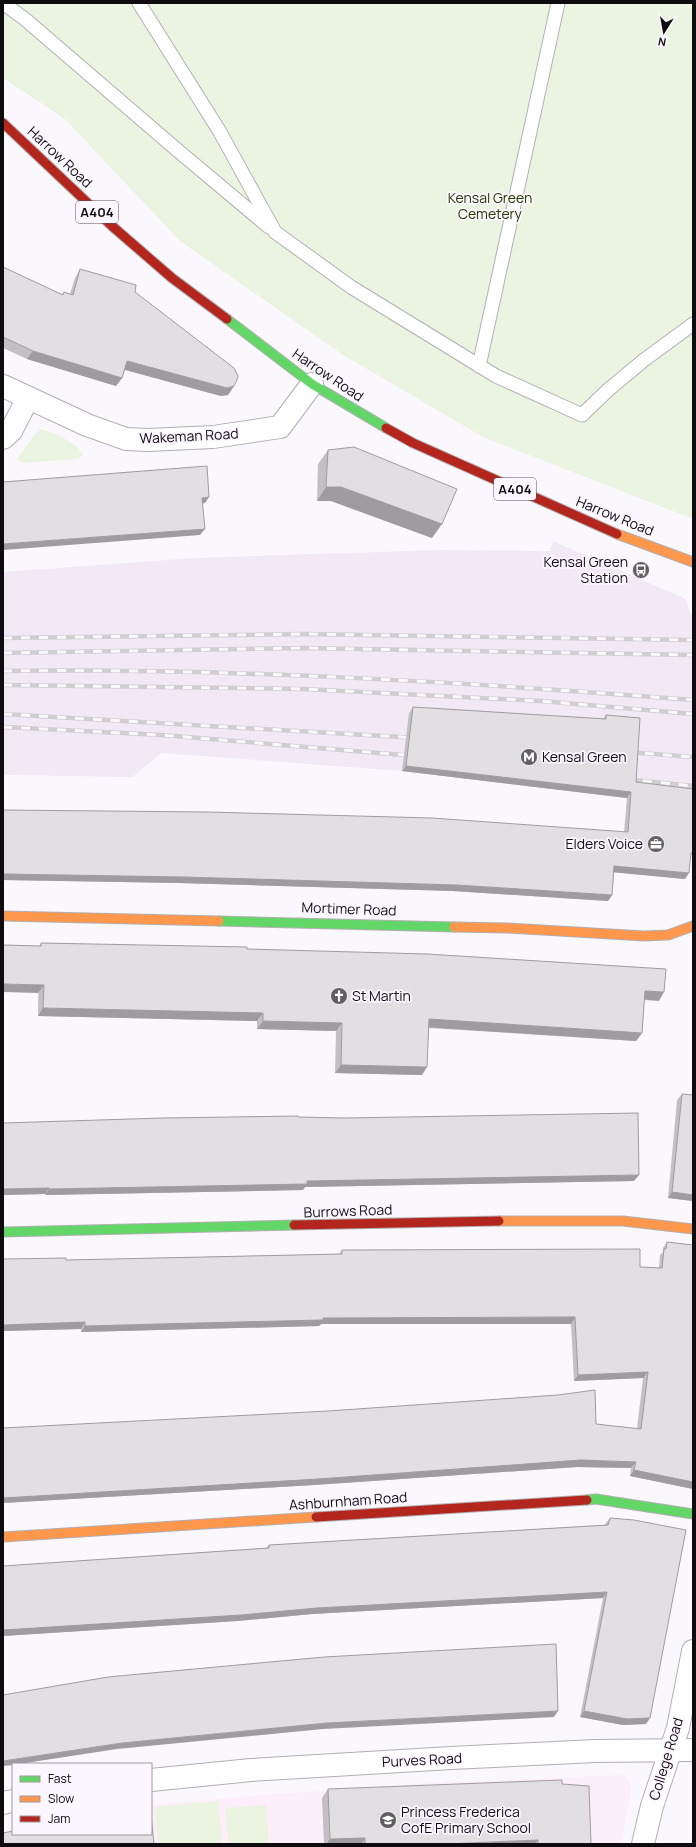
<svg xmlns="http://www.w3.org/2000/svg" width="696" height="1847" font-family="Manrope,sans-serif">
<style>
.built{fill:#f1eaf5}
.education{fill:#fceffa}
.green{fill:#ebf4e0}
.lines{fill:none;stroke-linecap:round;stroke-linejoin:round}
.lane-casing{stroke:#b2afb3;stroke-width:15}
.street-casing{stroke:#b2afb3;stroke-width:24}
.fast-casing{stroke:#b2afb3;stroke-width:11}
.slow-casing{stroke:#b2afb3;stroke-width:11}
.jam-casing{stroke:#b2afb3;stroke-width:11}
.lane{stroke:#fefeff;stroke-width:13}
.street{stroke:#fefeff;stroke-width:22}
.fast{stroke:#63d668;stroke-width:9}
.slow{stroke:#ff974d;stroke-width:9}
.jam{stroke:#b3261e;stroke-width:9}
.rail-casing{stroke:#d0cfd0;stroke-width:4.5}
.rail{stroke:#fcf6ff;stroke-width:3;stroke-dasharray:9;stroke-linecap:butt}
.wall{fill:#c2c0c2}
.shaded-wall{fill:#9e9c9e}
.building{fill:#e1dfe2;stroke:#9e9c9e}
.labels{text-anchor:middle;stroke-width:3.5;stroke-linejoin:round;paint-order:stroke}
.shield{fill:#fcf6ff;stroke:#565258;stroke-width:1}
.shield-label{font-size:13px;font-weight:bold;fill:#0f0c10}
.street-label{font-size:14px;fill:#0f0c10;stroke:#fcf6ff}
.park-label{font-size:14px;fill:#253a00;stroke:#fcf6ff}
.poi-label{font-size:14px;fill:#0f0c10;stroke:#fcf6ff;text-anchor:start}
</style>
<rect width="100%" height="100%" fill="#fbf8fd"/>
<polygon class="built" points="553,541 686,599 690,613 693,615 693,805 402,771 161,753 133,777 3,775 3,572 194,558 439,550 550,551"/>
<polygon class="education" points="624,1775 631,1785 630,1801 620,1844 149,1844 151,1834 151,1805 262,1795 429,1783"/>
<g class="green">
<polygon points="3,3 693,3 693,519 483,437 343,355 180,241 65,119 3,78"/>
<path d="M 41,429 C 55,433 76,442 83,455 L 78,459 L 21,463 L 18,460 L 19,456 L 35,434 Z"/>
<polygon points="218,1801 222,1844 158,1844 155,1807"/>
<polygon points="266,1805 269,1844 229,1844 225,1808"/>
</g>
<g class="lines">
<g class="lane-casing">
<g id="lane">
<polyline points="3,3 26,20 176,149 269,227"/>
<polyline points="139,3 220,132 275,232 351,287 496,376 582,415 608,390 644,360 693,324"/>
<polyline points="479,366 558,3"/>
</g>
</g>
<g class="street-casing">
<g id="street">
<polyline points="3,386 87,425 126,439 148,440 213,437 280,427 312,384"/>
<polyline points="3,438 11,431 28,398"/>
<polyline points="151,1780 251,1770 451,1758 595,1751 693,1750"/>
<polyline points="3,1803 13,1801"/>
<polyline points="643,1844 652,1806 678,1728 693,1651"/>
</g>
</g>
<g class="fast-casing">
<g id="fast">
<polyline points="227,319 312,384 386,428"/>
<polyline points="219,921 454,927"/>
<polyline points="3,1232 294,1225"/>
<polyline points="587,1500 596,1499 693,1514"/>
</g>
</g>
<g class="slow-casing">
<g id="slow">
<polyline points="617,534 693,562"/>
<polyline points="3,916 219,921"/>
<polyline points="454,927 507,928 644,936 668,935 693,926"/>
<polyline points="499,1221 623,1221 693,1229"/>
<polyline points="3,1537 316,1517"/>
</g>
</g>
<g class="jam-casing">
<g id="jam">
<polyline points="3,123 112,226 172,278 227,319"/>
<polyline points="386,428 413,443 617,534"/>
<polyline points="294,1225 499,1221"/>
<polyline points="316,1517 587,1500"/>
</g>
</g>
<use href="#lane" class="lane"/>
<use href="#street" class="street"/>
<use href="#fast" class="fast"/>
<use href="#slow" class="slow"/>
<use href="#jam" class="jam"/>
<g class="rail-casing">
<g id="rail">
<polyline points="3,638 303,634 693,640"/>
<polyline points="3,653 303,648 693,655"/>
<path d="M 3,671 C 233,668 464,682 693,700"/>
<polyline points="3,685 303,689 541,701 693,714"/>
<polyline points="3,714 418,738"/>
<polyline points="3,727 162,735 415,756"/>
<polyline points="627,752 693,757"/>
<polyline points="625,779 693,786"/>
</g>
</g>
<use href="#rail" class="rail"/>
</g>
<g class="wall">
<polygon points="3,267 62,295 64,292 70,294 75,278 80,269 135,292 234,386 228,395 221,396 125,370 122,378 116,386 27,359 3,348"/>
<polygon points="328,450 432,538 331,501 317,501 318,464"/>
<polygon points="413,707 603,719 606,715 636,782 693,853 690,856 685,879 614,872 612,895 608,901 453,891 180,883 3,880 3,810 624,832 627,798 402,771 409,713"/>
<polygon points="41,943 247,949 659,1001 644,1000 642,1033 636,1041 429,1028 422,1075 335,1073 336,1031 257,1029 257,1021 38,1016 39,946"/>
<polygon points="682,1094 693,1201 668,1198 677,1100"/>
<polygon points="298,1117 634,1181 305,1187 303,1190 45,1195 45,1194 3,1195 3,1123"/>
<polygon points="667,1242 693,1489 630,1476 631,1468 577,1467 314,1485 3,1503 3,1428 596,1424 637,1429 643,1378 574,1381 571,1324 321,1324 319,1326 194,1329 81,1332 81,1329 3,1331 3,1259 66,1260 339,1254 342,1250 659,1268 660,1255 663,1252 663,1248"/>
<polygon points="610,1518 646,1724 623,1725 580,1717 603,1598 312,1614 237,1621 3,1636 3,1566 266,1548 269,1545 605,1525 605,1524"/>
<polygon points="562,1784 591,1844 324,1844 322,1798 328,1789"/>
</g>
<g class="shaded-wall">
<polygon points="33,351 122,378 116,386 27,359"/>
<polygon points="127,361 234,386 228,395 221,396 122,369"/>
<polygon points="326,487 341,487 442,524 432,538 331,501 317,501"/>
<polygon points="209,497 205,503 198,504 202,498"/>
<polygon points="205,529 200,535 3,550 3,544"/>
<polygon points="406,766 631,792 627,798 402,771"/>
<polygon points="614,866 689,873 685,879 610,872"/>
<polygon points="3,874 184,877 457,885 612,895 608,901 453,891 180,883 3,880"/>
<polygon points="3,984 44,985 38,993 3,992"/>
<polygon points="645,991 664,992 659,1001 639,999"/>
<polygon points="43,1008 263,1013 257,1021 38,1016"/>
<polygon points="429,1019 642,1033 636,1041 423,1027"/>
<polygon points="263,1021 342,1023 336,1031 257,1029"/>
<polygon points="341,1065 427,1067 422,1075 335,1073"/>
<polygon points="639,1175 634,1181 305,1187 303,1190 45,1195 49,1189 307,1181"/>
<polygon points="49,1188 45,1194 3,1195 3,1189"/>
<polygon points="672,1192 693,1195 693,1201 668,1198"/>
<polygon points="575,1317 571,1324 321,1324 319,1326 81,1332 85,1326 323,1318"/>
<polygon points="85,1322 81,1329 3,1331 3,1325"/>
<polygon points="648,1372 643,1378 574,1381 578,1375"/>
<polygon points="581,1460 636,1462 631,1468 577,1467 314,1485 3,1503 3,1498"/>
<polygon points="634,1470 693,1482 693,1489 630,1476"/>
<polygon points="607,1592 603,1598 312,1614 237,1621 3,1636 3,1630 317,1608"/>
<polygon points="558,1711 554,1717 323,1729 117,1749 19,1764 13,1764 13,1765 3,1766 3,1761 122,1743 327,1723"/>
<polygon points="584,1711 650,1718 646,1724 623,1725 580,1717"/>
<polygon points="365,1838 361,1844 326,1844 330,1839"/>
<polygon points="538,1840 535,1844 446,1844"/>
</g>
<g class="building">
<polygon points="3,267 63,295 64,292 73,295 80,269 136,285 135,292 234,368 238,376 237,380 234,386 227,388 127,361 122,378 33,351 3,337"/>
<polygon points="354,447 457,489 442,524 341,487 326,487 328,450"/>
<polygon points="207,466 209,497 202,498 205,529 3,544 3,482"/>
<polygon points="413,707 606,719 606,715 640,718 636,782 693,789 693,853 691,853 689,873 614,866 612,895 457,885 184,877 3,874 3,810 207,812 432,818 628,832 631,792 406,766"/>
<polygon points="41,943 247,947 247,949 427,954 666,969 664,992 645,991 642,1033 429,1019 427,1067 341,1065 342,1023 263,1021 263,1013 43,1008 44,985 3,984 3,945 41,946"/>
<polygon points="682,1094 693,1095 693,1195 672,1192"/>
<polygon points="638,1113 639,1175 307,1181 307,1184 49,1189 49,1188 3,1189 3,1123 163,1118 298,1116 298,1117 344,1118"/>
<polygon points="667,1242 693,1245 693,1482 634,1470 636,1462 581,1460 318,1479 3,1498 3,1428 328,1411 558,1395 595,1390 596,1424 641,1429 648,1372 578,1375 575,1317 323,1318 323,1320 198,1323 85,1326 85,1322 3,1325 3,1259 66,1258 66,1260 342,1254 342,1250 640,1249 640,1267 662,1268 664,1249 666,1249"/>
<polygon points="610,1518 634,1520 686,1530 650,1718 627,1719 584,1711 607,1592 317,1608 241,1615 3,1630 3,1566 269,1548 269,1545 608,1525"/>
<polygon points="556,1644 558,1711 327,1723 122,1743 3,1761 3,1695 108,1677 324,1657"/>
<polygon points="562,1780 562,1784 589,1786 591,1844 538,1844 538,1840 446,1844 365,1844 365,1838 330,1839 328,1789"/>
<polygon points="151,1816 154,1844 3,1844 3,1833 13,1831 13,1834 151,1834"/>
</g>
<defs>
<g id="bus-disc" transform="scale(0.9)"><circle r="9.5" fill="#625f63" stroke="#fcf6ff"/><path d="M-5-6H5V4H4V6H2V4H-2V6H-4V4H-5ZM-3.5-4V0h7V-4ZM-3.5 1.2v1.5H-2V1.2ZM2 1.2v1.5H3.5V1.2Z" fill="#fff"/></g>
<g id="metro-disc" transform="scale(0.9)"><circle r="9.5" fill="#625f63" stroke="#fcf6ff"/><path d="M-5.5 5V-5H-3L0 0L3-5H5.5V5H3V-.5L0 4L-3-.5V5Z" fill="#fff"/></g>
<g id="office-disc" transform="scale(0.9)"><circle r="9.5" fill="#625f63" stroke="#fcf6ff"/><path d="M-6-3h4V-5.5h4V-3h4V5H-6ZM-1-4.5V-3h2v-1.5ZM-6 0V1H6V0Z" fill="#fff"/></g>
<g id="church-disc" transform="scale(0.9)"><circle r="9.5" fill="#625f63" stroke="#fcf6ff"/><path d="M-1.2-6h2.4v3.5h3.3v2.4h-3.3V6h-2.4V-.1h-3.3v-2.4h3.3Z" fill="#fff"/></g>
<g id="school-disc" transform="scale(0.9)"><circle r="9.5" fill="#625f63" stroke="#fcf6ff"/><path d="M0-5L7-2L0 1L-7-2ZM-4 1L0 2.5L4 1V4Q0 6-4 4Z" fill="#fff"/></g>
</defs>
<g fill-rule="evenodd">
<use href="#bus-disc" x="641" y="570"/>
<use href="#metro-disc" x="529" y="757"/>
<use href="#office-disc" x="656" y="844"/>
<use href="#church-disc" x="339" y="996"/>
<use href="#school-disc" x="388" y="1820"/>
</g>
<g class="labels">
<g class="shield">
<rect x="76" y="201" width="42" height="22" rx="3"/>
<rect x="494" y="478" width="42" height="22" rx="3"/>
</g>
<g class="shield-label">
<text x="97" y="217">A404</text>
<text x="515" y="494">A404</text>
</g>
<g class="street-label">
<text transform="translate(60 157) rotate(43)" y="5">Harrow Road</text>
<text transform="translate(328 375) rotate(34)" y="5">Harrow Road</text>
<text transform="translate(189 436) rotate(-3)" y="5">Wakeman Road</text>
<text transform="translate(615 516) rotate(22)" y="5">Harrow Road</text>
<text transform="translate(349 909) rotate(2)" y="5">Mortimer Road</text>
<text transform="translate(348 1211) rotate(-2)" y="5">Burrows Road</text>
<text transform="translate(348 1501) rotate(-4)" y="5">Ashburnham Road</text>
<text transform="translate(666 1759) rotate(-73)" y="5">College Road</text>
<text transform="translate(422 1760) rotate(-3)" y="5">Purves Road</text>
</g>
<g class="park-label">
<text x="490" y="203">Kensal Green<tspan x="490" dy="16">Cemetery</tspan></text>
</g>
<g class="poi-label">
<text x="628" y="567" text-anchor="end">Kensal Green<tspan x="628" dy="16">Station</tspan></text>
<text x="542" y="762">Kensal Green</text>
<text x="643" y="849" text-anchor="end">Elders Voice</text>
<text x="352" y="1001">St Martin</text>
<text x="401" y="1817">Princess Frederica<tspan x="401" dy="16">CofE Primary School</tspan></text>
</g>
</g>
<rect width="696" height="1847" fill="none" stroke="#0f0c10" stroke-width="8"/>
<rect x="12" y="1763" width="140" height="72" fill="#fcf6ff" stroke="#9d989f"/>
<rect x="20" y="1776" width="20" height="6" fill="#63d668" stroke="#9d989f"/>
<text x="48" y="1783" font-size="12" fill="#0f0c10">Fast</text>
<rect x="20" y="1796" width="20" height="6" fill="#ff974d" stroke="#9d989f"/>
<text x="48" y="1803" font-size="12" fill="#0f0c10">Slow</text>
<rect x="20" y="1816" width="20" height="6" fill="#b3261e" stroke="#9d989f"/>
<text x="48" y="1823" font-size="12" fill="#0f0c10">Jam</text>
<g transform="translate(664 32) rotate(191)" stroke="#fcf6ff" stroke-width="3" paint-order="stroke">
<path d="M0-3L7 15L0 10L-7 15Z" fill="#0f0c10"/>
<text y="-6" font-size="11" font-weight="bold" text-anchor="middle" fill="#0f0c10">N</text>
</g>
</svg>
